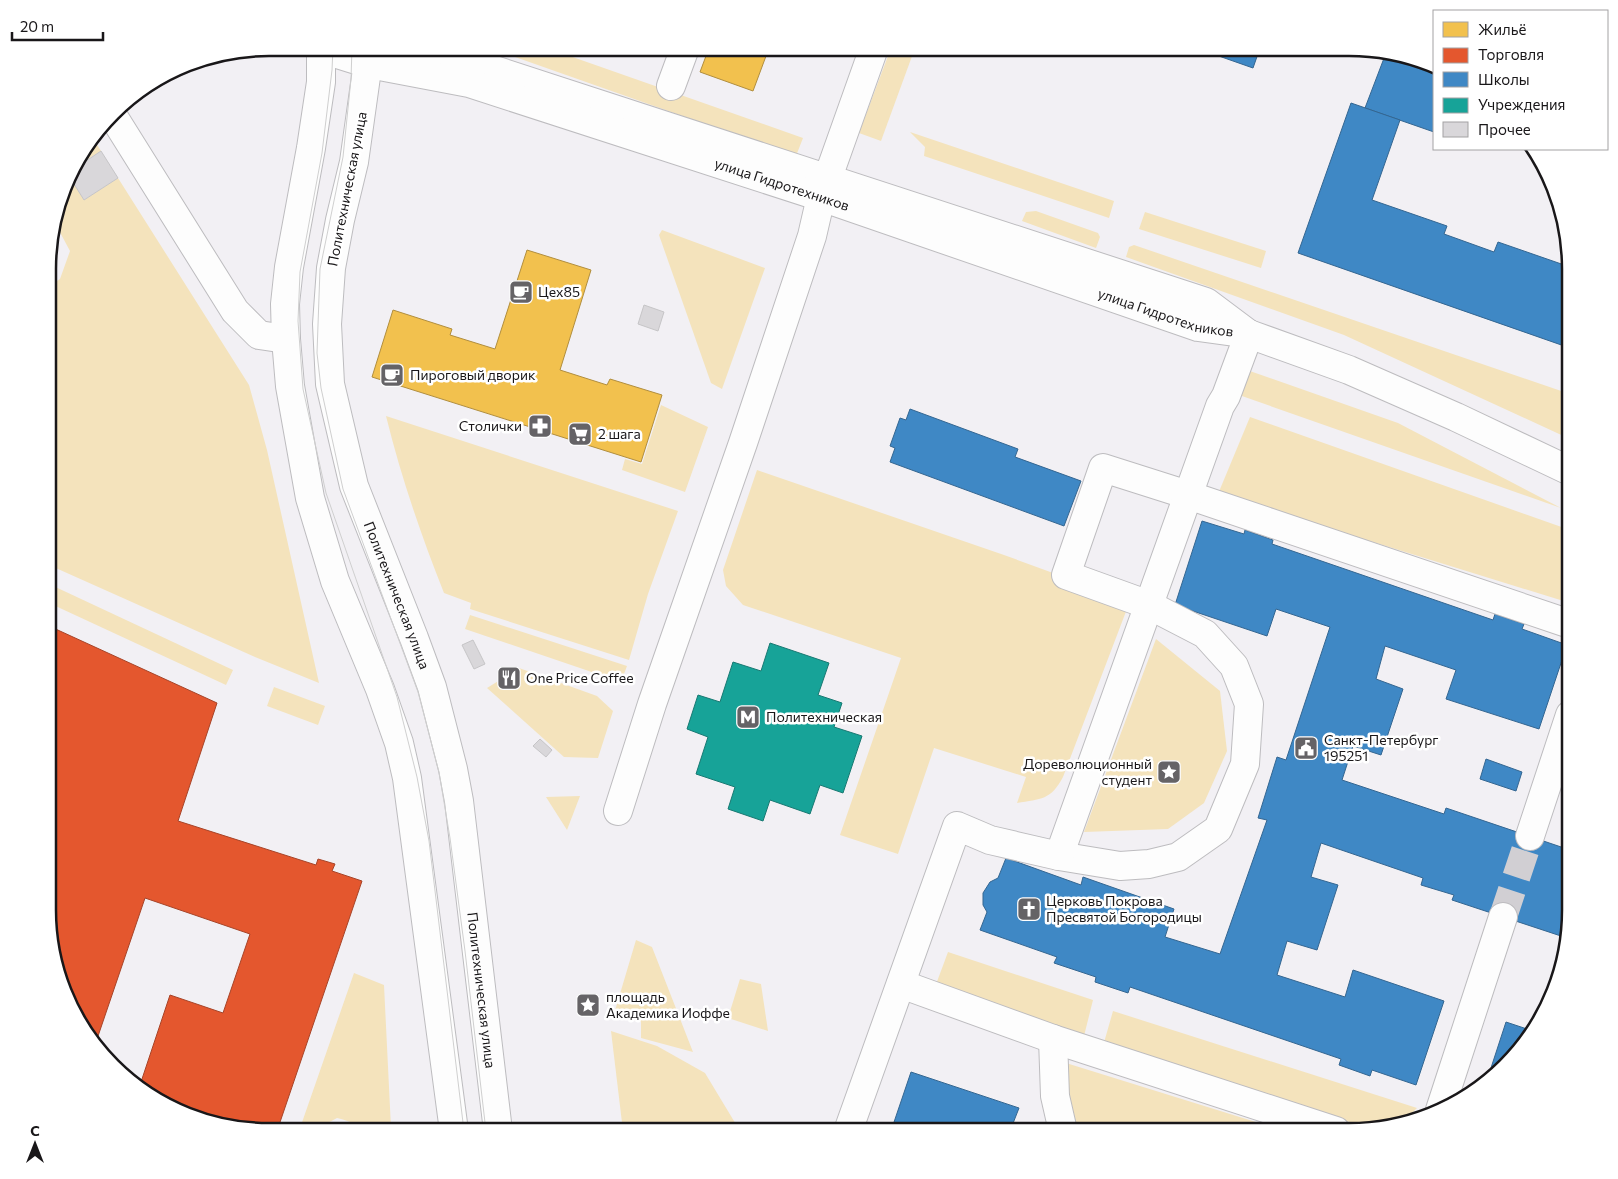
<svg xmlns="http://www.w3.org/2000/svg" width="1618" height="1179" font-family="Commissioner,sans-serif">
<style>
.green{fill:#f4e3bc}
.homes{fill:#f2c14e;stroke:#b18e3e}
.shops{fill:#e4572e;stroke:#a74428}
.schools{fill:#3f88c5;stroke:#346691}
.public{fill:#17a398;stroke:#187972}
.building{fill:#d9d7da;stroke:#c6c5c7}
.lines{fill:none;stroke-linecap:round;stroke-linejoin:round}
.minor-tunnel{stroke:#d1cfd3;stroke-width:28;stroke-dasharray:28 14;stroke-linecap:butt}
.minor-casing{stroke:#bdbcbf;stroke-width:30}
.major-casing{stroke:#bdbcbf;stroke-width:30}
.minor{stroke:#fdfdfd;stroke-width:28}
.major{stroke:#fdfdfd;stroke-width:28}
.tram{stroke:#cfcfcf;stroke-width:1}
.labels{text-anchor:middle;stroke-width:5;stroke-linejoin:round;paint-order:stroke}
.street-label{font-size:14px;fill:#191719;stroke:#fff}
.poi-label{font-size:14px;fill:#191719;stroke:#fff;text-anchor:start}
.rim{fill:none;stroke:#191719;stroke-width:2.5}
</style>
<rect width="100%" height="100%" fill="#f2f0f4"/>
<g class="green">
<polygon points="496,48 547,48 803,138 796,156 495,50"/>
<polygon points="891,48 915,48 881,141 859,133"/>
<polygon points="910,132 1114,201 1109,218 924,156 925,147"/>
<polygon points="94,140 101,151 72,169"/>
<polygon points="69,176 84,200 118,178 249,385 267,450 319,683 255,657 49,565 49,286 60,279 70,251 55,223"/>
<polygon points="1036,211 1098,233 1100,237 1096,248 1022,221 1026,212"/>
<polygon points="1145,212 1266,251 1261,268 1139,229"/>
<polygon points="662,230 765,268 722,389 711,383 659,235"/>
<polygon points="1134,245 1570,394 1570,439 1344,335 1126,257 1129,247"/>
<polygon points="1247,370 1398,423 1561,508 1239,395"/>
<polygon points="661,405 708,427 685,492 622,470 625,459 642,464"/>
<path d="M 386,416 L 678,511 L 648,594 L 629,660 L 470,609 L 471,603 L 444,593 C 421,535 401,477 386,416 Z"/>
<polygon points="1250,417 1570,530 1570,603 1218,494"/>
<path d="M 757,470 L 1004,555 L 1130,601 L 1063,777 C 1051,800 1041,799 1017,803 L 1026,777 L 934,748 L 898,854 L 840,835 L 901,658 L 743,605 L 726,586 L 723,570 Z"/>
<polygon points="49,584 233,670 226,685 49,603"/>
<polygon points="470,615 627,666 621,682 465,629"/>
<polygon points="1156,639 1220,691 1227,751 1204,803 1168,829 1084,832"/>
<polygon points="519,668 597,696 613,711 598,758 564,757 487,688"/>
<polygon points="274,687 325,706 318,725 267,706"/>
<polygon points="580,796 567,830 546,797"/>
<polygon points="636,940 652,947 693,1052 641,1038 641,1022 614,1014"/>
<polygon points="948,952 1093,1000 1084,1036 935,987"/>
<path d="M 354,973 L 384,985 L 391,1128 C 377,1136 353,1121 337,1118 L 324,1125 L 320,1131 L 299,1131 Z"/>
<polygon points="740,979 761,984 768,1031 728,1018"/>
<polygon points="1113,1011 1417,1108 1407,1118 1366,1127 1103,1046"/>
<polygon points="611,1031 657,1046 705,1073 740,1131 623,1131"/>
<polygon points="1066,1063 1259,1123 1255,1131 1082,1131 1072,1118 1062,1085"/>
</g>
<g class="homes">
<polygon points="709,48 769,48 753,91 700,72"/>
<polygon points="527,250 591,270 560,370 607,385 610,379 662,395 641,462 372,377 393,310 452,329 450,335 495,349"/>
</g>
<polygon class="shops" points="49,626 217,703 178,821 316,865 318,859 335,864 332,871 362,881 277,1131 255,1131 198,1120 189,1115 190,1110 162,1100 139,1088 170,995 223,1013 250,934 145,898 96,1042 77,1020 49,938"/>
<g class="schools">
<polygon points="1196,48 1260,48 1253,68"/>
<polygon points="1386,53 1420,59 1434,67 1434,132 1365,108"/>
<polygon points="1351,103 1400,120 1372,200 1447,226 1444,234 1494,252 1498,242 1570,267 1570,348 1298,253"/>
<polygon points="910,409 1018,449 1015,457 1081,481 1064,526 890,462 895,448 890,446 900,418 906,420"/>
<polygon points="1202,521 1244,534 1245,530 1273,540 1272,544 1493,620 1495,614 1524,624 1522,629 1567,645 1539,729 1446,699 1456,670 1385,646 1376,679 1403,689 1381,755 1353,746 1342,780 1444,814 1446,808 1570,850 1570,924 1568,932 1566,931 1564,937 1452,900 1454,895 1421,885 1423,878 1321,843 1311,877 1338,885 1317,950 1287,941 1277,975 1345,997 1353,970 1444,1001 1416,1085 1372,1070 1370,1076 1339,1065 1341,1059 1130,987 1128,993 1095,982 1096,977 1054,963 1057,957 980,930 987,912 983,905 983,893 990,882 998,878 1006,858 1081,885 1083,877 1174,909 1165,937 1220,954 1267,820 1258,818 1277,757 1286,760 1330,627 1276,609 1267,636 1175,605"/>
<polygon points="1486,759 1522,772 1516,791 1480,779"/>
<polygon points="1506,1022 1533,1031 1524,1045 1489,1074"/>
<polygon points="911,1072 1019,1108 1010,1131 891,1131"/>
</g>
<polygon class="public" points="770,643 829,663 818,695 842,703 834,727 862,736 843,793 820,785 810,814 770,800 763,821 728,809 735,787 696,774 708,737 687,729 698,695 720,702 733,662 761,671"/>
<g class="building">
<polygon points="101,151 118,178 84,200 69,176 71,171"/>
<polygon points="644,305 664,312 658,331 638,324"/>
<polygon points="473,640 485,664 474,669 462,645"/>
<polygon points="540,739 552,750 546,757 533,746"/>
</g>
<g class="lines">
<polyline class="minor-tunnel" points="1503,917 1530,836"/>
<g class="minor-casing">
<g id="minor">
<polyline points="398,48 476,64 1206,302 1246,332"/>
<path id="s1" d="M 321,49 L 369,64 L 469,83 L 821,197 L 1198,327 L 1249,334 L 1349,370 L 1456,417 L 1570,471"/>
<polyline points="671,86 685,48"/>
<polyline points="113,116 235,311 259,335 286,339"/>
<polyline points="618,811 652,704 743,443 812,236 821,197 874,48"/>
<polyline points="1530,836 1570,715"/>
<polyline points="1059,856 1120,866 1149,864 1178,857 1218,829 1245,764 1249,704 1234,666 1205,634 1149,605 1066,575 1103,468 1188,495 1570,624"/>
<polyline points="901,984 1053,1039 1336,1131"/>
<polyline points="1053,1039 1055,1096 1063,1131"/>
<polyline points="1440,1110 1503,917"/>
<polyline points="848,1131 957,826 990,840 1059,856 1220,406 1226,396 1249,334"/>
</g>
</g>
<g class="major-casing">
<g id="major">
<polyline points="321,48 321,82 311,148 289,267 285,304 286,339 290,386 310,498 335,581 380,689 399,743 407,778 454,1131"/>
<path id="s2" d="M 370,48 L 354,162 L 340,220 L 331,268 L 327,324 L 330,384 L 354,486 L 414,638 L 432,687 L 453,769 L 459,801 L 498,1131"/>
</g>
</g>
<use href="#minor" class="minor"/>
<use href="#major" class="major"/>
<g class="tram">
<polyline points="333,48 332,70 322,153 300,272 298,321 303,389 326,493 397,697 417,777 429,841 464,1131"/>
<polyline points="352,48 351,79 343,157 320,269 317,353 321,388 343,489 418,692 439,772 450,838 465,951 486,1131"/>
</g>
</g>
<defs>
<g id="cafe-square" transform="scale(1.25)"><rect x="-9" y="-9" width="18" height="18" rx="4" fill="#656366" stroke="#fff"/><path d="M-5.5-4.5H6V0H3Q3 3.5 0 3.5H-2.5Q-5.5 3.5-5.5 0ZM3-3.2v2h1.7v-2ZM-6 4.5H4V6H-6Z" fill="#fff"/></g>
<g id="pharmacy-square" transform="scale(1.25)"><rect x="-9" y="-9" width="18" height="18" rx="4" fill="#656366" stroke="#fff"/><path d="M-2-6h4v4h4v4h-4v4h-4v-4h-4v-4h4Z" fill="#fff"/></g>
<g id="supermarket-square" transform="scale(1.25)"><rect x="-9" y="-9" width="18" height="18" rx="4" fill="#656366" stroke="#fff"/><path d="M-6-5.5h2.5l.6 2H6L4.5 2H-2.5L-4.4-4H-6ZM-1.5 3.2a1.3 1.3 0 1 0 .1 0ZM3 3.2a1.3 1.3 0 1 0 .1 0Z" fill="#fff"/></g>
<g id="restaurant-square" transform="scale(1.25)"><rect x="-9" y="-9" width="18" height="18" rx="4" fill="#656366" stroke="#fff"/><path d="M-5-6h1v4h1v-4h1v4h1v-4h1v5L-1.5 .5V6h-2V.5L-5-1ZM5-6V6H3V1.5H1.5Q1.5-4 5-6Z" fill="#fff"/></g>
<g id="metro-square" transform="scale(1.25)"><rect x="-9" y="-9" width="18" height="18" rx="4" fill="#656366" stroke="#fff"/><path d="M-5.5 5V-5H-3L0 0L3-5H5.5V5H3V-.5L0 4L-3-.5V5Z" fill="#fff"/></g>
<g id="civic-square" transform="scale(1.25)"><rect x="-9" y="-9" width="18" height="18" rx="4" fill="#656366" stroke="#fff"/><path d="M-.6-6.5H3V-4.5H.6V-3L4-1V1h2V6H-6V1h2V-1L-.6-3ZM-1.2 2.5V6h2.4V2.5Z" fill="#fff"/></g>
<g id="sight-square" transform="scale(1.25)"><rect x="-9" y="-9" width="18" height="18" rx="4" fill="#656366" stroke="#fff"/><path d="M0-6L1.8-2.2L6-1.7L2.9 1.2L3.7 5.4L0 3.3L-3.7 5.4L-2.9 1.2L-6-1.7L-1.8-2.2Z" fill="#fff"/></g>
<g id="church-square" transform="scale(1.25)"><rect x="-9" y="-9" width="18" height="18" rx="4" fill="#656366" stroke="#fff"/><path d="M-1.2-6h2.4v3.5h3.3v2.4h-3.3V6h-2.4V-.1h-3.3v-2.4h3.3Z" fill="#fff"/></g>
</defs>
<g fill-rule="evenodd">
<use href="#cafe-square" x="521" y="292"/>
<use href="#cafe-square" x="392" y="375"/>
<use href="#pharmacy-square" x="540" y="426"/>
<use href="#supermarket-square" x="580" y="434"/>
<use href="#restaurant-square" x="509" y="678"/>
<use href="#metro-square" x="748" y="717"/>
<use href="#civic-square" x="1306" y="748"/>
<use href="#sight-square" x="1169" y="772"/>
<use href="#church-square" x="1029" y="909"/>
<use href="#sight-square" x="588" y="1005"/>
</g>
<g class="labels">
<g class="street-label">
<text dy="5" stroke="none"><textPath href="#s1" startOffset="481">улица Гидротехников</textPath></text>
<text transform="translate(347 189) rotate(-79)" y="5">Политехническая улица</text>
<text dy="5" stroke="none"><textPath href="#s1" startOffset="886">улица Гидротехников</textPath></text>
<text dy="5" stroke="none"><textPath href="#s2" startOffset="562">Политехническая улица</textPath></text>
<text dy="5" stroke="none"><textPath href="#s2" startOffset="968">Политехническая улица</textPath></text>
</g>
<g class="poi-label">
<text x="538" y="297">Цех85</text>
<text x="410" y="380">Пироговый дворик</text>
<text x="522" y="431" text-anchor="end">Столички</text>
<text x="598" y="439">2 шага</text>
<text x="526" y="683">One Price Coffee</text>
<text x="766" y="722">Политехническая</text>
<text x="1324" y="745">Санкт-Петербург<tspan x="1324" dy="16">195251</tspan></text>
<text x="1152" y="769" text-anchor="end">Дореволюционный<tspan x="1152" dy="16">студент</tspan></text>
<text x="1046" y="906">Церковь Покрова<tspan x="1046" dy="16">Пресвятой Богородицы</tspan></text>
<text x="606" y="1002">площадь<tspan x="606" dy="16">Академика Иоффе</tspan></text>
</g>
</g>
<path d="M0 0H1618V1179H0ZM269 56H1349A213 213 0 0 1 1562 269V910A213 213 0 0 1 1349 1123H269A213 213 0 0 1 56 910V269A213 213 0 0 1 269 56Z" fill="#fff" fill-rule="evenodd"/>
<path class="rim" d="M269 56H1349A213 213 0 0 1 1562 269V910A213 213 0 0 1 1349 1123H269A213 213 0 0 1 56 910V269A213 213 0 0 1 269 56Z"/>
<rect x="1433" y="10" width="175" height="140" fill="#ffffff" stroke="#a3a2a3"/>
<rect x="1443" y="22" width="25" height="15" fill="#f2c14e" stroke="#a3a2a3"/>
<text x="1478" y="35" font-size="15" fill="#191719">Жильё</text>
<rect x="1443" y="48" width="25" height="15" fill="#e4572e" stroke="#a3a2a3"/>
<text x="1478" y="60" font-size="15" fill="#191719">Торговля</text>
<rect x="1443" y="72" width="25" height="15" fill="#3f88c5" stroke="#a3a2a3"/>
<text x="1478" y="85" font-size="15" fill="#191719">Школы</text>
<rect x="1443" y="98" width="25" height="15" fill="#17a398" stroke="#a3a2a3"/>
<text x="1478" y="110" font-size="15" fill="#191719">Учреждения</text>
<rect x="1443" y="122" width="25" height="15" fill="#d9d7da" stroke="#a3a2a3"/>
<text x="1478" y="135" font-size="15" fill="#191719">Прочее</text>
<g transform="translate(35 1144)" stroke="#ffffff" stroke-width="4" paint-order="stroke">
<path d="M0-4L9 19L0 12L-9 19Z" fill="#191719"/>
<text y="-8" font-size="14" font-weight="bold" text-anchor="middle" fill="#191719">С</text>
</g>
<path d="M12 32v8h91v-8" fill="none" stroke="#191719" stroke-width="2.5"/>
<text x="20" y="32" font-size="15" fill="#191719" stroke="#ffffff" stroke-width="4" paint-order="stroke">20 m</text>
</svg>
